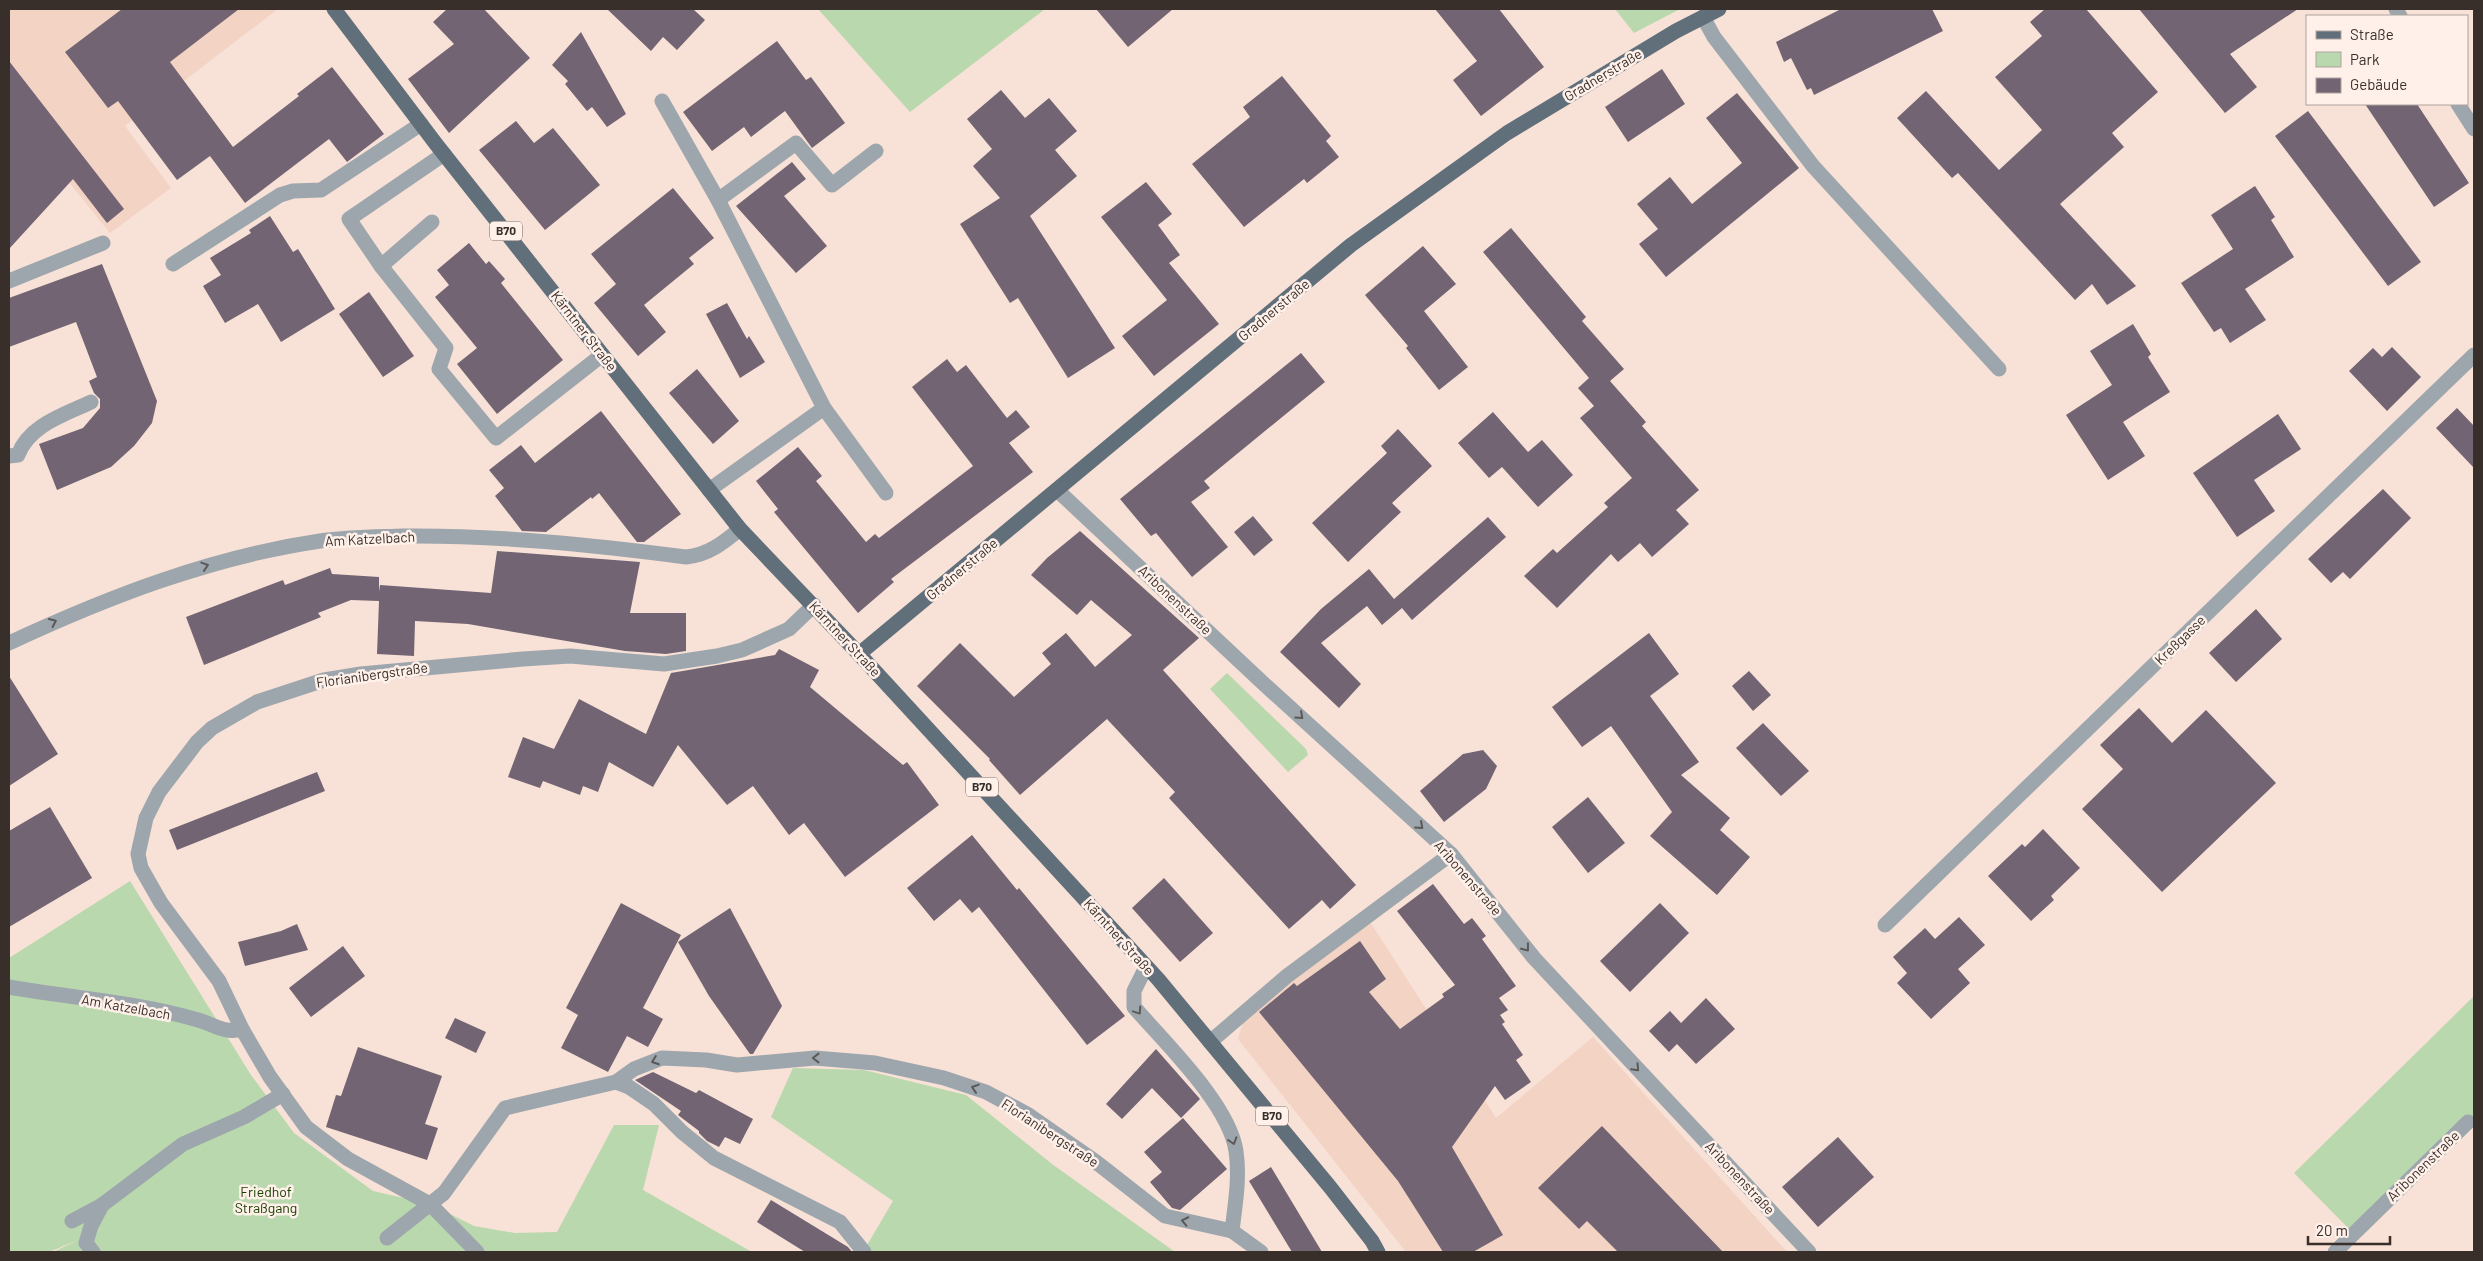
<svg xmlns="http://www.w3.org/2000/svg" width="2483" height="1261" font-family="Barlow,sans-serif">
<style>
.built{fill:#f2d3c4}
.green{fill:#bad8ae}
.building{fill:#726473}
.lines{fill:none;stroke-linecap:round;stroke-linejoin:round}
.minor{stroke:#9da6ac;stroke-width:15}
.major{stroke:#616f7b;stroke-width:15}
.oneway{stroke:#5b5958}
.labels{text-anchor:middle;stroke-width:5;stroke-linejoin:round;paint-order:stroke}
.shield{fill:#fff1ea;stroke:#746964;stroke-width:1}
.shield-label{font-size:12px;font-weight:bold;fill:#382f2b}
.street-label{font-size:14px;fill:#382f2b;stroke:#fff1ea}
.park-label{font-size:14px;fill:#184000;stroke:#fff1ea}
</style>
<rect width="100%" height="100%" fill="#f8e1d6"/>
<g class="built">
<polygon points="9,9 278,9 125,126 171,188 110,233 9,108"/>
<polygon points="1367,917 1496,1118 1593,1037 1787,1252 1406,1252 1238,1039 1247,1008"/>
</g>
<g class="green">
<polygon points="818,9 1045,9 910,112"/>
<polygon points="1615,9 1680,9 1634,33"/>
<polygon points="1227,673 1306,749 1308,755 1288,772 1210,689"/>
<polygon points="130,881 251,1075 294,1133 373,1191 430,1204 474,1226 515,1233 557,1232 614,1125 659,1125 643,1190 752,1252 53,1252 78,1240 49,1252 9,1252 9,958"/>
<polygon points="2474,996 2474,1129 2465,1119 2351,1231 2294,1173"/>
<polygon points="793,1068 864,1070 966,1095 1052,1164 1175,1252 863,1252 893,1201 771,1117"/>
</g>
<g class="building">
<polygon points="122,9 239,9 170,62 233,147 299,96 297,94 332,67 384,134 347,162 329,139 245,203 210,156 177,180 118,101 108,108 65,52"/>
<polygon points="447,9 484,9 530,58 449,133 408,79 454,44 433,22"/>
<polygon points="607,9 693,9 705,20 677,50 663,37 651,51"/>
<polygon points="1096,9 1173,9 1128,47"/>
<polygon points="1435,9 1499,9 1544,67 1481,116 1453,80 1477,61"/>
<polygon points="1841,9 1932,9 1943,31 1814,95 1811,88 1807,90 1791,58 1784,62 1776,42"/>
<polygon points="2045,9 2086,9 2158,92 2112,133 2124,147 2060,204 2136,286 2107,305 2092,284 2075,300 1958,173 1952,178 1897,118 1926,91 1999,170 2042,130 1995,77 2042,36 2030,22"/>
<polygon points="2139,9 2298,9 2230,54 2257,87 2225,113"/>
<polygon points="581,32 626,114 607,127 592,107 587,111 565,84 568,81 552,65"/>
<polygon points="777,41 806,80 811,77 845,123 812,148 785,111 751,137 744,127 712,151 683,112"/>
<polygon points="9,61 124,209 107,223 73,179 9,249"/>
<polygon points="1662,69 1685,104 1628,142 1605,107"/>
<polygon points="1282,76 1331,136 1326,141 1339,157 1307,183 1304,179 1244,227 1192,164 1250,117 1243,107"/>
<polygon points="1001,90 1025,118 1049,98 1077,131 1055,150 1077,176 1030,216 1115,348 1068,378 1018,298 1010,303 960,224 1000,198 973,166 992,149 967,119"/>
<polygon points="1737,93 1799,168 1666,277 1639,244 1658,229 1637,204 1670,177 1692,204 1742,163 1706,118"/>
<polygon points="2365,104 2417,104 2469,183 2434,207"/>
<polygon points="2308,111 2421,262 2388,286 2275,136"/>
<polygon points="516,121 534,143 553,128 600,185 545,230 479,150"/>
<polygon points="792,162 806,179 784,196 827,246 796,273 736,206"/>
<polygon points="1146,182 1172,214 1158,225 1180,255 1169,263 1219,324 1154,376 1122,336 1167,300 1101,217"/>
<polygon points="2255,186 2275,217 2271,220 2294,257 2245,289 2266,320 2230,343 2221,328 2214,332 2181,283 2233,249 2211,215"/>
<polygon points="673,188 714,238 689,258 694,264 644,305 666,332 638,356 594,303 616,284 591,254"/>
<polygon points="270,216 293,252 298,249 335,309 281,342 258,304 225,323 203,286 221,275 210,258 251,233 249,230"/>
<polygon points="1511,228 1586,317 1582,321 1624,369 1610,381 1646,422 1642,426 1699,490 1676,510 1689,524 1652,557 1640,543 1618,562 1611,554 1557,608 1524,576 1553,549 1557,553 1608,507 1604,503 1632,478 1580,418 1594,406 1578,388 1589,378 1483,252"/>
<polygon points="469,243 486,264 489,261 505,279 501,283 563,360 497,414 457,364 477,348 435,297 449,285 437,270"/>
<polygon points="1423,246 1456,284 1424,311 1468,367 1439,390 1406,348 1408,346 1365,295"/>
<polygon points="102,264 157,401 152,423 134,446 111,467 57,490 39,444 83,428 100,408 100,399 94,393 89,381 97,377 76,322 9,347 9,298"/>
<polygon points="369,292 414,356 383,377 339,314"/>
<polygon points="727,303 747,339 749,336 765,362 740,378 706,314"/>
<polygon points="2133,324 2151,354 2148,357 2170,392 2123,422 2145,456 2108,480 2066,415 2112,385 2090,351"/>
<polygon points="2392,347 2421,377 2387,411 2349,371 2373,348 2382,357"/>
<polygon points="1301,353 1325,382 1204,481 1210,488 1191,502 1228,547 1192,577 1156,533 1151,536 1120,499"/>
<polygon points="947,359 957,372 966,365 1007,418 1016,410 1030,427 1009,443 1033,472 891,579 894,582 858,613 774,512 778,509 756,481 798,447 822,476 816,481 866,542 875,534 879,538 973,466 912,387"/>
<polygon points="697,369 739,421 713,444 669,393"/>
<polygon points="2457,408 2474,426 2474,468 2436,428"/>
<polygon points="601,411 681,514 644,542 637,542 599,493 592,499 591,497 546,532 522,531 495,496 504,488 489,470 521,445 535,463"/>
<polygon points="1493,412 1528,452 1542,440 1573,475 1538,507 1502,467 1489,478 1458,443"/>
<polygon points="2278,414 2301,449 2254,480 2275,511 2237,537 2193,473"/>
<polygon points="1398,429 1432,466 1392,503 1401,512 1348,562 1312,523 1387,453 1381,446"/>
<polygon points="2383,489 2411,518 2350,579 2343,572 2331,583 2308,559"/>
<polygon points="1253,516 1273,540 1254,556 1234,532"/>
<polygon points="1488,517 1506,537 1412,620 1402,608 1382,625 1367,606 1321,643 1361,684 1339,708 1280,652 1321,609 1369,569 1394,599"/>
<polygon points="1080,531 1199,638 1163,670 1356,885 1330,909 1322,900 1289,929 1169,798 1175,792 1107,719 1020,795 989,760 990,759 917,686 960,643 1014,697 1051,664 1042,653 1066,633 1095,667 1132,635 1091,600 1077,615 1031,575 1047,558"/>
<polygon points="497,551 640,562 630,613 686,613 686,651 666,654 625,651 468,624 415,621 414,656 377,654 379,601 351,600 318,613 321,617 204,665 186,617 283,580 285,585 330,568 332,574 379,577 379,592 380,585 491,593"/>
<polygon points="2256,609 2282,639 2236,682 2209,653"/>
<polygon points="1649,633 1679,674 1650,696 1699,762 1681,775 1730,818 1720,830 1750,857 1717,895 1650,836 1672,812 1611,726 1582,747 1552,707"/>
<polygon points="779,649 819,670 810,687 903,765 907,762 939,805 845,877 804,823 789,835 753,786 727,805 678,745 653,787 609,762 598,792 583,786 580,795 543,781 540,788 508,777 523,737 554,749 579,699 646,734 671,673 775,655"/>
<polygon points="1749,671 1771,695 1753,711 1732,686"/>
<polygon points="9,676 58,754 9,786"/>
<polygon points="2139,708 2172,743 2206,710 2276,783 2162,892 2082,809 2123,769 2100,745"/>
<polygon points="1763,723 1809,771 1781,796 1736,748"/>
<polygon points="1483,750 1497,766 1486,789 1444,822 1420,791 1463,754"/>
<polygon points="317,772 325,791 177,850 169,830"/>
<polygon points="1588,797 1625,843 1588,873 1552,827"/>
<polygon points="50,807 92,878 9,927 9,831"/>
<polygon points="2043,829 2080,868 2051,896 2054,900 2031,921 1988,876 2022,844 2025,847"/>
<polygon points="972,835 1017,890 1019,888 1125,1016 1087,1045 979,907 972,913 960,899 934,921 907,888"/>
<polygon points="1164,878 1213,933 1180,962 1132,908"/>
<polygon points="1433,884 1464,924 1472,918 1486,936 1482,939 1516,986 1499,998 1508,1010 1500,1015 1505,1022 1502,1024 1523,1055 1516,1060 1531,1082 1505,1100 1495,1086 1452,1147 1503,1235 1473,1252 1443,1252 1398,1181 1259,1012 1294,983 1297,986 1360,941 1386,979 1369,992 1400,1029 1444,997 1442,994 1455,985 1397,911"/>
<polygon points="621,903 681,935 643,1008 663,1019 648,1047 627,1036 608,1072 561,1048 578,1015 566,1008"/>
<polygon points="1660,903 1689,933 1630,992 1600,961"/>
<polygon points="730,908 782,1006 753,1054 750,1054 709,996 678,942"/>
<polygon points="1959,917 1985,945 1958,969 1970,983 1931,1019 1897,983 1907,973 1893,957 1925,928 1935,939"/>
<polygon points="297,924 308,950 245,966 238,942 281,931"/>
<polygon points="343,946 365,976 311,1017 289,988"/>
<polygon points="1706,998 1735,1029 1696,1064 1677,1044 1669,1052 1649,1031 1670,1011 1681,1023"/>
<polygon points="455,1018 486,1032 476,1053 445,1038"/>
<polygon points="358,1047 442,1076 425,1124 438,1128 427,1160 326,1127 336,1095 341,1096"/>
<polygon points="1156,1049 1200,1099 1181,1118 1152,1088 1122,1119 1106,1104"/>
<polygon points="653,1072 696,1093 699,1090 753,1119 740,1144 725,1137 719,1147 707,1141 699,1133 699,1131 678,1115 681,1111 635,1080"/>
<polygon points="1183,1118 1227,1169 1180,1210 1172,1208 1150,1182 1162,1172 1144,1152"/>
<polygon points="1602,1126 1723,1252 1618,1252 1587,1221 1579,1229 1538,1188"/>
<polygon points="1838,1137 1874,1177 1818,1227 1782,1187"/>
<polygon points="1271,1167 1322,1252 1292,1252 1249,1181"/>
<polygon points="771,1200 848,1247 852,1252 805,1252 757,1222"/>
</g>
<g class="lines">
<g class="minor">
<polyline points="2396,9 2400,16"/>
<polyline points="1703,17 1714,37 1813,166 1999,369"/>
<polyline points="662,101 718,200 824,408 709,490"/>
<polyline points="2458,104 2474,129"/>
<polyline points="718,200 796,143 832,185 876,151"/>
<polyline points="432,222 381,266 349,219 444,154"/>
<polyline points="173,264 280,195 293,191 321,190 421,124"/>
<polyline points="381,266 446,348 439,369 496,438 602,355"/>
<polyline points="9,281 103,243"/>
<polyline points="824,408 886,493"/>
<path d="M 9,456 L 18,455 C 29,425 64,415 91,402"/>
<polyline points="1057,490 1264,684 1451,854 1534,958 1809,1252"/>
<path d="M 9,643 C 108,597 211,557 320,541 C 347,537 376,537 403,536 C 497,535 593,545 686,557 C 708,555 723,543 740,529"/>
<polyline points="1885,925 2474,355"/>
<path d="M 1146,967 L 1134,991 L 1134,1007 C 1165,1043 1229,1104 1236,1151 C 1240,1178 1235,1205 1232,1231"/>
<path d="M 9,987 C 72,998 137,1002 198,1020 C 215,1025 225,1034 242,1029"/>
<polyline points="1210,1042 1287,976 1451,854"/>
<polyline points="616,1082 634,1069 662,1058 706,1060 737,1065 815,1058 875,1063 944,1078 986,1092 1027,1114 1096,1162 1165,1216 1232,1231 1261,1252"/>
<polyline points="72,1221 102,1205 183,1144 244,1117 283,1094"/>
<polyline points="387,1238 444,1193 505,1108 616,1082 629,1087 654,1104 682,1132 714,1158 840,1222 864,1252"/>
<polyline points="93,1252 86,1243 91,1226 102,1205"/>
<polyline points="477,1252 430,1204 348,1159 306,1127 270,1077 242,1029 219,981 161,903 141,868 138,854 146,818 159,792 197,742 212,728 257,702 324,680 361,674 523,659 570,656 664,664 717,656 742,650 789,629 814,605"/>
<polyline points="2335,1252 2468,1122"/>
</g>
<g class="major">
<polyline points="334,9 436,144 740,529 859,654 1158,979 1330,1187 1372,1241 1378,1252"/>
<polyline points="859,654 1351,245 1507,133 1676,31 1719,9"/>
</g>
</g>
<defs><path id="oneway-chevron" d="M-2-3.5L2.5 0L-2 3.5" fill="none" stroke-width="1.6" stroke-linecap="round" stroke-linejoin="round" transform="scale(1.25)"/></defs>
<g class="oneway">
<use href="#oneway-chevron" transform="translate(205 566) rotate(-18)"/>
<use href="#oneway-chevron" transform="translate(53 622) rotate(-25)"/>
<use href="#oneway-chevron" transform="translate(1300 716) rotate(42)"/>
<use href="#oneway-chevron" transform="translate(1420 826) rotate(42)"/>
<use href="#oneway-chevron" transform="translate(1526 948) rotate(52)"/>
<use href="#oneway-chevron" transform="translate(1138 1011) rotate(56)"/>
<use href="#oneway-chevron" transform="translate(816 1058) rotate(-180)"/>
<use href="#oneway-chevron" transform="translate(655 1061) rotate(160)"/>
<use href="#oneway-chevron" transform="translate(1636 1068) rotate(47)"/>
<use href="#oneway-chevron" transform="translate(975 1088) rotate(-162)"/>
<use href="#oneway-chevron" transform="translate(1233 1141) rotate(72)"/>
<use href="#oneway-chevron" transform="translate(1185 1221) rotate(-168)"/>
</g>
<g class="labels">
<g class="shield">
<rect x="490" y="221.5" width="32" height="19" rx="4"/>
<rect x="966" y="777.5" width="32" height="19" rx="4"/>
<rect x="1256" y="1106.5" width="32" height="19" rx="4"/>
</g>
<g class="shield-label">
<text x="506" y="235">B70</text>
<text x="982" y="791">B70</text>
<text x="1272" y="1120">B70</text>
</g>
<g class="street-label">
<text transform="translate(1603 75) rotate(-31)" y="5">Gradnerstraße</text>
<text transform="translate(1274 310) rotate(-40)" y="5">Gradnerstraße</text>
<text transform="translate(584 331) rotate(52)" y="5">Kärntner Straße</text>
<text transform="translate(370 539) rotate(-3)" y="5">Am Katzelbach</text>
<text transform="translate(962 569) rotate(-40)" y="5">Gradnerstraße</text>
<text transform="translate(1175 600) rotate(43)" y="5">Aribonenstraße</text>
<text transform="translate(845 639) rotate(47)" y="5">Kärntner Straße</text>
<text transform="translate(2180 640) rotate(-44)" y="5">Kreßgasse</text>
<text transform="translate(372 675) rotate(-8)" y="5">Florianibergstraße</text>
<text transform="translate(1468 878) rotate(49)" y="5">Aribonenstraße</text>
<text transform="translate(1119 937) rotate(48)" y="5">Kärntner Straße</text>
<text transform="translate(126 1007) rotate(10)" y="5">Am Katzelbach</text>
<text transform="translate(1050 1133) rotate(33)" y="5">Florianibergstraße</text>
<text transform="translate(2423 1166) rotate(-44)" y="5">Aribonenstraße</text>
<text transform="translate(1740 1178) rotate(47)" y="5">Aribonenstraße</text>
</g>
<g class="park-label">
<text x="266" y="1197">Friedhof<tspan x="266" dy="16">Straßgang</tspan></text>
</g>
</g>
<rect width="2483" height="1261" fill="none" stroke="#382f2b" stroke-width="20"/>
<rect x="2306" y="15" width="162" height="90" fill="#fff1ea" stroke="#afa39e"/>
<rect x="2316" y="31" width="25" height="8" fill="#616f7b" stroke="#afa39e"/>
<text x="2350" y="40" font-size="15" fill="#382f2b">Straße</text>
<rect x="2316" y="52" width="25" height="15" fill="#bad8ae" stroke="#afa39e"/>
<text x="2350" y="65" font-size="15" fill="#382f2b">Park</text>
<rect x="2316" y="78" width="25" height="15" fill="#726473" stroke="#afa39e"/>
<text x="2350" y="90" font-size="15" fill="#382f2b">Gebäude</text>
<path d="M2308 1236v8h82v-8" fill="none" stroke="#382f2b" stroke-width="2.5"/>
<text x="2316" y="1236" font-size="15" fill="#382f2b" stroke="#fff1ea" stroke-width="4" paint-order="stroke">20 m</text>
</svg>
